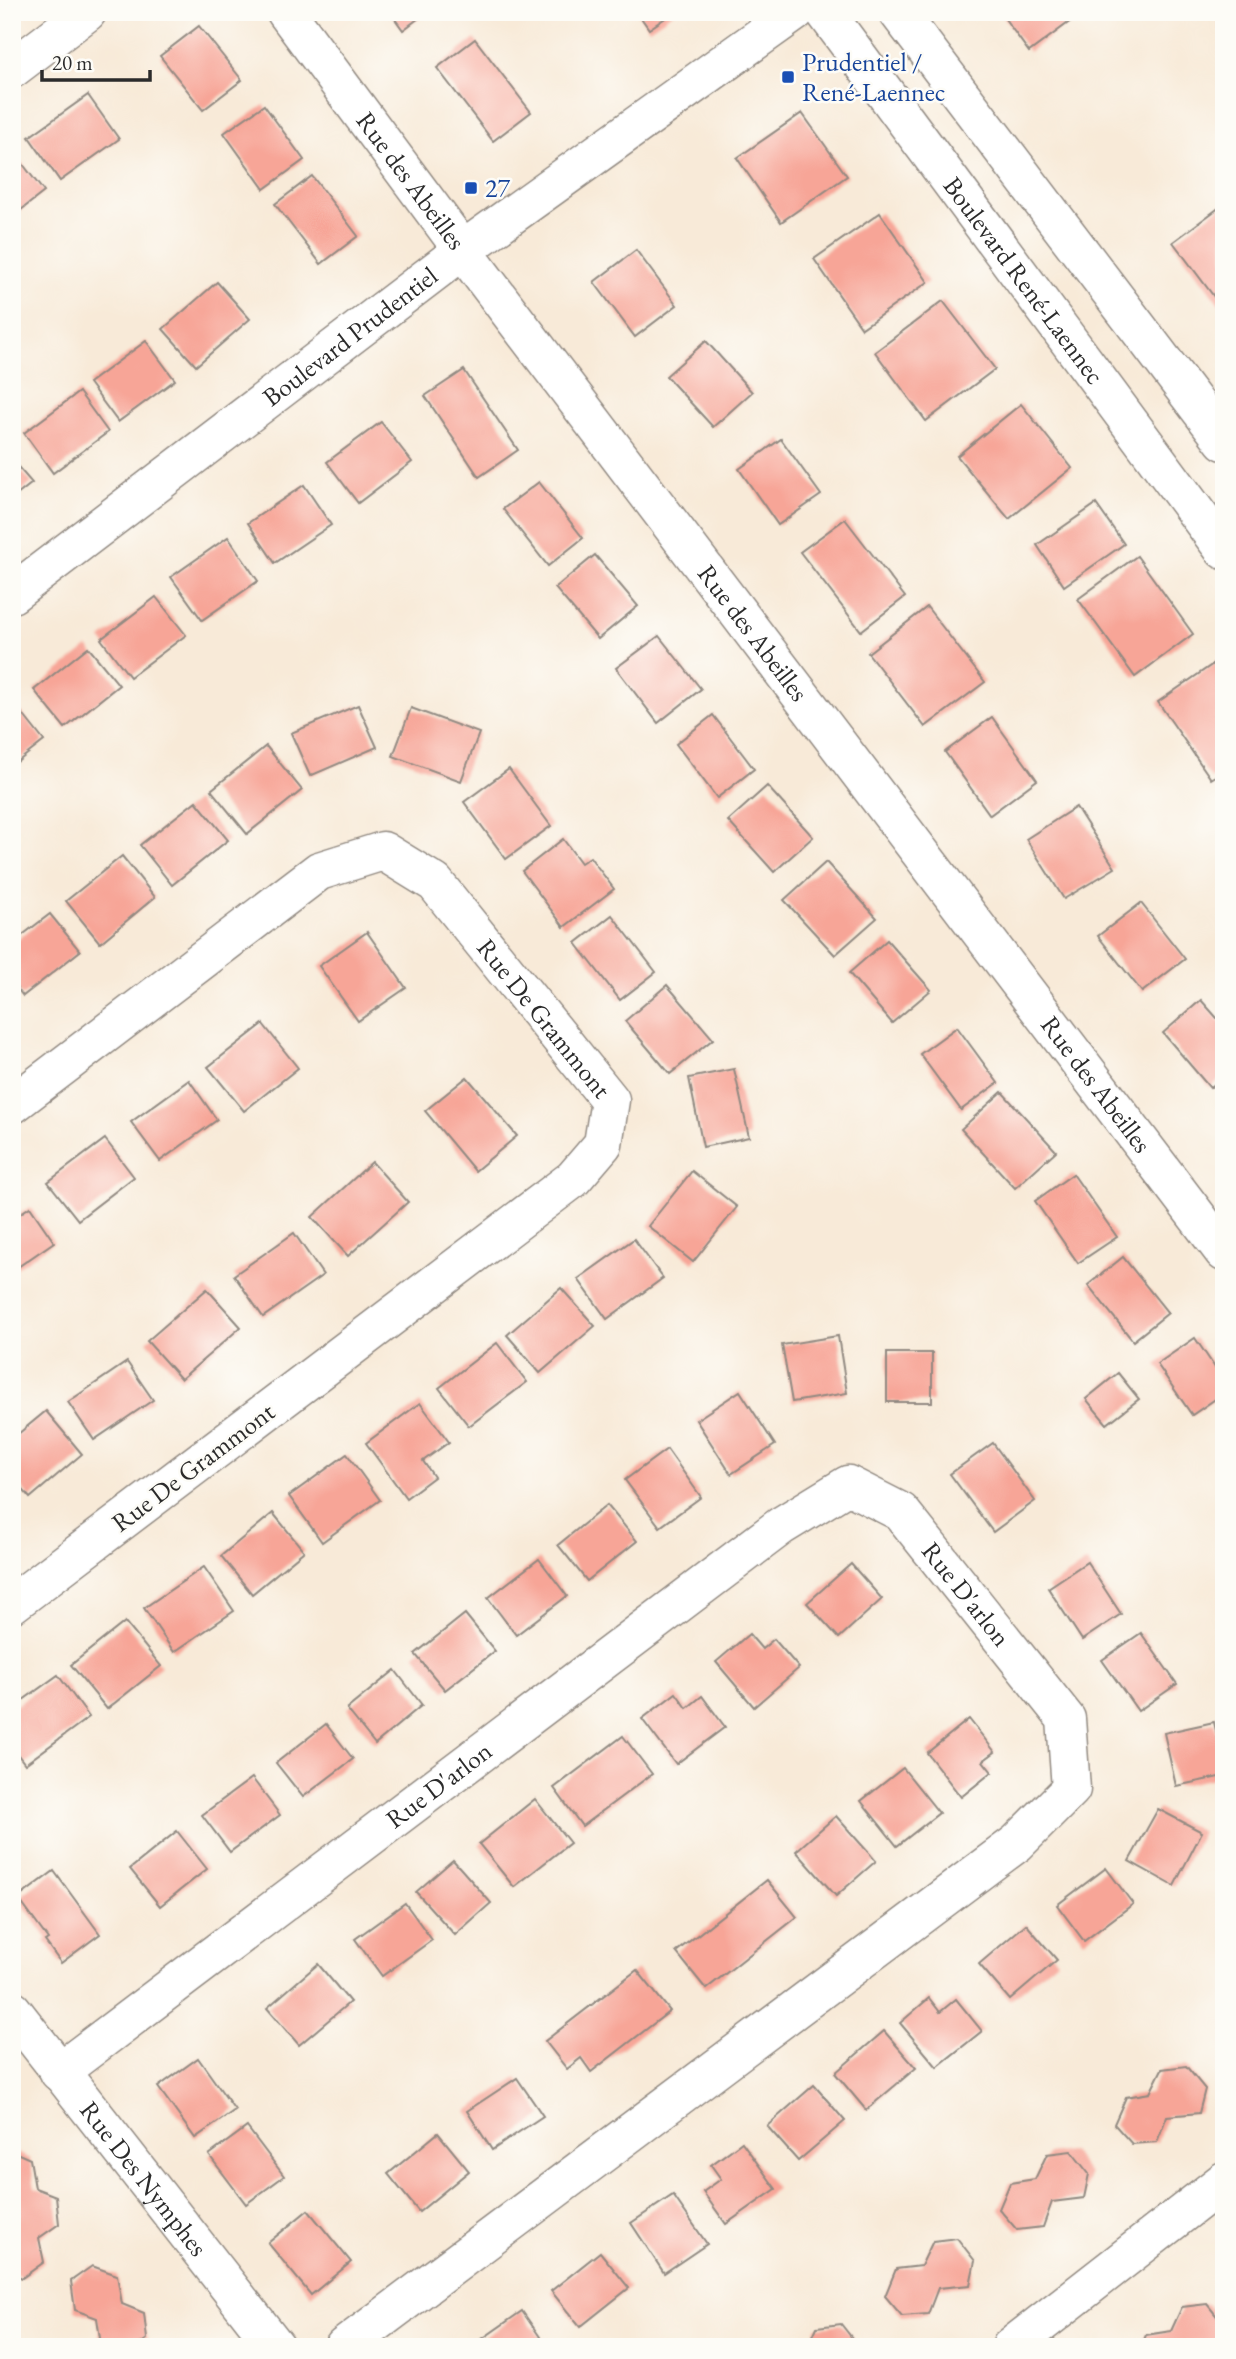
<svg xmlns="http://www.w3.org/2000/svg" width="1236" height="2359" font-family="'EB Garamond',serif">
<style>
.building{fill:#f7a597}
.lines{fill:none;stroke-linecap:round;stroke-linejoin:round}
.minor-casing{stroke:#928a82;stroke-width:41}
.minor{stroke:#fff;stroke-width:38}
.transit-dot{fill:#1a4fb4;stroke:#fdfcf7;stroke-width:2.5}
.labels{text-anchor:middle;stroke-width:5;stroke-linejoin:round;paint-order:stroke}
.transit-label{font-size:26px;fill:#164399;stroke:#fdfcf7;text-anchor:start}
.street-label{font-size:26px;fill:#2b2b2b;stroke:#fdfcf7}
</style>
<rect width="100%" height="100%" fill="#fdfcf7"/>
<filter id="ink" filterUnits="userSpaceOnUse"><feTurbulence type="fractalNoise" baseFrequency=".0143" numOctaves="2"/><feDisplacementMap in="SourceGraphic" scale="14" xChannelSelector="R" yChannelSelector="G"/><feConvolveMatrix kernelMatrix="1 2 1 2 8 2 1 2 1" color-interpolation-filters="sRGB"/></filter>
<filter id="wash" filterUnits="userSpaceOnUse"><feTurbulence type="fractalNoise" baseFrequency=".00686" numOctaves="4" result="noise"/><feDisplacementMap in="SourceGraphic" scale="28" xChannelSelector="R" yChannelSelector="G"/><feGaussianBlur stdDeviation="1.57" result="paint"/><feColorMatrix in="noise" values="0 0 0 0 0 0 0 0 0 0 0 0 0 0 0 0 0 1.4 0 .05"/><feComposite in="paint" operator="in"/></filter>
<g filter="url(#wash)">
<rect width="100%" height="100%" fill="#f8ead8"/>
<g id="blocks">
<g class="building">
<polygon points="390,12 427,12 403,30"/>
<polygon points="637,12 674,12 649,29"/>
<polygon points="1000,12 1083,12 1029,52"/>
<polygon points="199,26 242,80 203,110 160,56"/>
<polygon points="475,39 531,112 493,141 437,68"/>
<polygon points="88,95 119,139 60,181 29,137"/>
<polygon points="264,105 304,160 264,189 224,133"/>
<polygon points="802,113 847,176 781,222 737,158"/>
<polygon points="16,155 44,192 12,217 12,158"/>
<polygon points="312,176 358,236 321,264 275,204"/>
<polygon points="1224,204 1224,310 1173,242"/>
<polygon points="880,213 928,282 862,328 814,259"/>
<polygon points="636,250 677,305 635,337 594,282"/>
<polygon points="217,282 250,319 196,366 163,329"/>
<polygon points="943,301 995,369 926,421 875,352"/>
<polygon points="146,341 175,380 118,422 89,383"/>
<polygon points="706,341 752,392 713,427 666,376"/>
<polygon points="464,370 518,450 479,477 425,396"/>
<polygon points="79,392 108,432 53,473 24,433"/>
<polygon points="1021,404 1072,468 1009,519 957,456"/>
<polygon points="381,422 412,462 358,503 327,462"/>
<polygon points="781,439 821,495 778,525 739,469"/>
<polygon points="12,460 32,483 12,499"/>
<polygon points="539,482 583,538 548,566 503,509"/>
<polygon points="304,485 331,525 275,563 248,523"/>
<polygon points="1096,504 1124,544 1064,586 1037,545"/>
<polygon points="845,519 905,597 861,631 800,552"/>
<polygon points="228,537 258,581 202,620 171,577"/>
<polygon points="595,555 638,606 598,639 555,588"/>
<polygon points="1137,556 1193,634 1135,677 1078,599"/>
<polygon points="156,597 186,635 130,677 101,639"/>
<polygon points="927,607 985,682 925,727 868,653"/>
<polygon points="659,636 701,689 658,723 616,668"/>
<polygon points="88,647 119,685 65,728 34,690"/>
<polygon points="1219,660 1224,667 1224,771 1211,779 1158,702"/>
<polygon points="14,703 44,741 12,766 12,705"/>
<polygon points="358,705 377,747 310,776 291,733"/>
<polygon points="411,708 479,733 461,781 393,756"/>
<polygon points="713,715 754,769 717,798 676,744"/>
<polygon points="992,717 1037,780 990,815 945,752"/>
<polygon points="266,746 302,790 247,834 211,790"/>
<polygon points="509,769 551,826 506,859 464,802"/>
<polygon points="767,786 813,837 774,872 728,821"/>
<polygon points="196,801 228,840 172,885 140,845"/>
<polygon points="1076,807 1115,868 1064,899 1026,839"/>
<polygon points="563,839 581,863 590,857 614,889 564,927 522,871"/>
<polygon points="122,856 155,897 100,943 66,901"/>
<polygon points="826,862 877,918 835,955 784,900"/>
<polygon points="1141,903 1185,959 1142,992 1098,936"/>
<polygon points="50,914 80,951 23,996 12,982 12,943"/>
<polygon points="612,915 656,972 620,1000 576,943"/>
<polygon points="367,932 406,988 358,1021 319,966"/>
<polygon points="887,940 931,990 892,1023 849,973"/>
<polygon points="667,985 713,1039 670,1074 625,1021"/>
<polygon points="1201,1000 1224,1026 1224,1076 1210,1088 1163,1033"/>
<polygon points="263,1024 298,1068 244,1111 208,1067"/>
<polygon points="957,1027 998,1083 961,1110 920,1054"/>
<polygon points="734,1069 749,1137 703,1147 689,1078"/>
<polygon points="467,1077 517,1136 475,1171 425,1111"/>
<polygon points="189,1080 217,1120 160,1161 131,1122"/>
<polygon points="1002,1092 1056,1151 1015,1188 961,1129"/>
<polygon points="105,1139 134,1177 78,1220 48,1182"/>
<polygon points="372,1162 408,1202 348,1256 312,1217"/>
<polygon points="692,1171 737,1207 693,1262 648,1226"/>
<polygon points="1073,1174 1117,1237 1078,1263 1035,1201"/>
<polygon points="30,1207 54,1242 12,1271 12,1219"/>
<polygon points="294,1233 323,1275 263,1317 234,1275"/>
<polygon points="634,1239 663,1278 607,1319 578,1279"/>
<polygon points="1123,1257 1168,1313 1133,1341 1088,1285"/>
<polygon points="561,1288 595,1326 540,1373 507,1335"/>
<polygon points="207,1289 241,1327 181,1379 147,1341"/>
<polygon points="838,1336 847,1393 792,1402 782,1345"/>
<polygon points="1195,1338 1224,1381 1224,1393 1192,1415 1157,1364"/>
<polygon points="497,1343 527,1382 469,1426 439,1388"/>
<rect x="887" y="1353" width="45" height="49"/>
<polygon points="127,1362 153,1400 94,1440 68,1402"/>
<polygon points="1118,1373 1139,1399 1107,1424 1086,1399"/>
<polygon points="740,1391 775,1445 731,1474 696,1420"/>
<polygon points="420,1403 449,1442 423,1461 434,1477 406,1498 366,1443"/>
<polygon points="46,1411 82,1454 30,1498 12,1477 12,1439"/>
<polygon points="993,1443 1035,1501 993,1532 950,1474"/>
<polygon points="667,1449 701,1497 660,1527 625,1480"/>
<polygon points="347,1454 380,1500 322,1542 289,1496"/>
<polygon points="607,1505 637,1541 587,1581 558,1545"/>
<polygon points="273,1513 304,1551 252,1594 221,1556"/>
<polygon points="539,1559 567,1596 516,1635 488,1598"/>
<polygon points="1087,1562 1121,1614 1082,1640 1048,1588"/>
<polygon points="851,1564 882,1599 839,1638 807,1603"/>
<polygon points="204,1567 234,1611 174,1652 144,1608"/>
<polygon points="465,1614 495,1651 445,1690 415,1654"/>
<polygon points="125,1622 161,1666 107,1709 71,1665"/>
<polygon points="1141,1633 1177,1684 1138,1711 1102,1660"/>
<polygon points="749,1634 762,1649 774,1639 799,1668 754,1707 716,1662"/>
<polygon points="395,1670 422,1705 375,1744 347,1709"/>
<polygon points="58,1675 89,1717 25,1764 12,1747 12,1708"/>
<polygon points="676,1693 687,1708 702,1696 725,1727 676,1764 642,1719"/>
<polygon points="969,1719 995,1752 983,1761 992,1772 961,1797 927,1753"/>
<polygon points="1214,1722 1224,1765 1224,1776 1176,1786 1164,1733"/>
<polygon points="326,1724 353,1759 303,1797 276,1763"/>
<polygon points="623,1736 652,1774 582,1826 554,1788"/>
<polygon points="903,1768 939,1813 897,1846 861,1801"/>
<polygon points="252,1778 280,1815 230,1852 202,1815"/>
<polygon points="535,1799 570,1843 514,1887 479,1844"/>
<polygon points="1158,1809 1202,1832 1174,1886 1129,1861"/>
<polygon points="836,1816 876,1861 836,1896 796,1851"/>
<polygon points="177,1831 207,1869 160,1906 130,1869"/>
<polygon points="453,1860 491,1903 455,1935 416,1892"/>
<polygon points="1106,1868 1133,1904 1084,1941 1057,1905"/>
<polygon points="54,1871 100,1934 61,1963 45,1941 48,1939 18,1898"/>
<polygon points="767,1880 797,1917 706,1989 676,1952"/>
<polygon points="405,1903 432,1940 382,1976 355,1939"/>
<polygon points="1026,1924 1057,1960 1010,2000 979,1964"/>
<polygon points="318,1964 350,2002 299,2045 267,2008"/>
<polygon points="637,1970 670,2011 591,2072 581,2058 567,2069 545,2041"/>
<polygon points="929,1998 940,2012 956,1999 982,2031 937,2067 900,2023"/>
<polygon points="884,2031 916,2068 866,2110 835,2073"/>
<polygon points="198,2058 235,2110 195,2138 158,2087"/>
<polygon points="1186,2066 1205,2089 1199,2113 1167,2116 1157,2142 1132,2144 1114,2124 1126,2097 1150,2093 1162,2069"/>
<polygon points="517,2078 543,2116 492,2150 467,2111"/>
<polygon points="814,2085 845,2121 798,2161 767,2126"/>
<polygon points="247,2127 284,2176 246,2204 209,2155"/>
<polygon points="438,2133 469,2171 419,2212 388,2174"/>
<polygon points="742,2142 776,2189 726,2224 703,2192 721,2179 711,2165"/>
<polygon points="12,2151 30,2159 35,2188 56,2196 59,2224 39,2238 44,2262 22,2278 12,2273 12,2231 15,2229 12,2203"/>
<polygon points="1071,2151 1089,2174 1084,2198 1052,2202 1043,2227 1017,2230 999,2209 1010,2183 1035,2179 1047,2154"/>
<polygon points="673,2195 707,2244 664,2273 631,2223"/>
<polygon points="308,2210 351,2262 311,2295 268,2243"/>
<polygon points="957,2238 975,2261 970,2285 938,2288 928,2314 902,2316 885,2296 896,2269 921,2266 933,2241"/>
<polygon points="600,2252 629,2288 580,2327 551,2291"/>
<polygon points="92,2266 117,2275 122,2304 144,2313 147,2339 136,2347 101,2345 97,2318 75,2310 71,2281"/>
<polygon points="1207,2304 1224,2325 1220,2347 1141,2347 1146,2335 1171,2331 1182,2307"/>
<polygon points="522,2311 547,2347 488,2347 482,2339"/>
<polygon points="841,2324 859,2347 808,2347 817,2327"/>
</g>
</g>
</g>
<g filter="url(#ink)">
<use href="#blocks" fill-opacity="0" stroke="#928a82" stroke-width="2"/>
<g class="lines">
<g class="minor-casing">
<g id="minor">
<path id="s1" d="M 286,12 L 482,276 L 1224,1252"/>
<path id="s2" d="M 825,12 L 1224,550"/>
<polyline points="898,12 1224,441"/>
<polyline points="12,69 87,12"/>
<path id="s3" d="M 12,594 L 463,250 L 795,12"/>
<path id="s4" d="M 12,1105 L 319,871 L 383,851 L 435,883 L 610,1100 L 603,1144 L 573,1179 L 12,1604"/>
<path id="s5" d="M 12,2010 L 276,2347"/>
<path id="s6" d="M 59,2072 L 781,1526 L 848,1485 L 901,1512 L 1066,1719 L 1071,1789 L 1017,1843 L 344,2347"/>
<polyline points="1011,2347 1224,2181"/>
</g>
</g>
<use href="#minor" class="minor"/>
</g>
</g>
<g class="transit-dot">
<rect x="781" y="70" width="14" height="14" rx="3.5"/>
<rect x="464" y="181" width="14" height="14" rx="3.5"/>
</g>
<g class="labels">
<g class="transit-label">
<text x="802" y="71">Prudentiel /<tspan x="802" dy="30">René-Laennec</tspan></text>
<text x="485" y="197">27</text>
</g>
<g class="street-label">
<text dy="9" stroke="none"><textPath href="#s1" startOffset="210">Rue des Abeilles</textPath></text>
<text dy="9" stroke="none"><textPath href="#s2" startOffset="334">Boulevard René-Laennec</textPath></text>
<text dy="9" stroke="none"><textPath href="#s3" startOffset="425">Boulevard Prudentiel</textPath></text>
<text dy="9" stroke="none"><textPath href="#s1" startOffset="777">Rue des Abeilles</textPath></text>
<text dy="9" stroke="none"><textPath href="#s4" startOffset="688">Rue De Grammont</textPath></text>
<text dy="9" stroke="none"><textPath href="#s1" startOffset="1344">Rue des Abeilles</textPath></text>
<text transform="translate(193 1467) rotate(-37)" y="9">Rue De Grammont</text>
<text dy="9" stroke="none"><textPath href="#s6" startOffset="1148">Rue D'arlon</textPath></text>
<text dy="9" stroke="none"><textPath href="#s6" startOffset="476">Rue D'arlon</textPath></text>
<text dy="9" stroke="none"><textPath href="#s5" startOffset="214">Rue Des Nymphes</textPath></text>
</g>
</g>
<rect width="1236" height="2359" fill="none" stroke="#fdfcf7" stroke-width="42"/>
<path d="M42 70v10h108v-10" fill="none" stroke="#2b2b2b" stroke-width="3.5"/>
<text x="52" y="70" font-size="21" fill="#2b2b2b" stroke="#fdfcf7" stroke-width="5" paint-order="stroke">20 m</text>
</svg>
